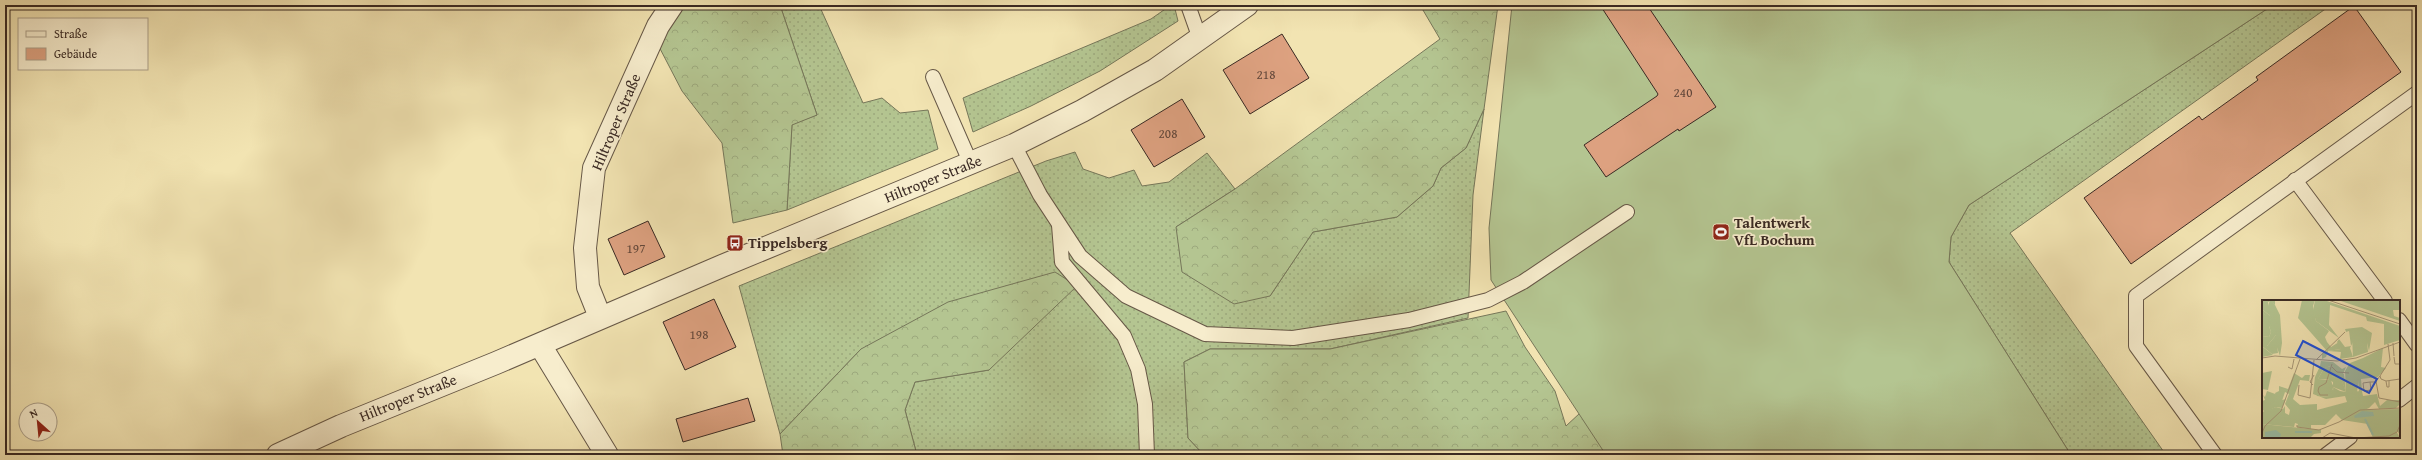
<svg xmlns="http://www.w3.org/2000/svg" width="2422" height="460" font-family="'Gentium Book Plus',serif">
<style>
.grass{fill:url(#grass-dots);stroke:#76775a}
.forest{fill:url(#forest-crowns);stroke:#76775a}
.garden{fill:#b4c591;stroke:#76775a}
.building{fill:#dda180;stroke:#392923}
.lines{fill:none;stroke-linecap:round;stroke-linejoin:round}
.service-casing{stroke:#675847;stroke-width:16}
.minor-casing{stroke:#675847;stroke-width:24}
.tertiary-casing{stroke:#675847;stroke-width:24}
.service{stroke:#f7edcd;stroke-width:14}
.minor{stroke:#f7edcd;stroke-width:22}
.tertiary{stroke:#f7edcd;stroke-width:22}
.labels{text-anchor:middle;stroke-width:3.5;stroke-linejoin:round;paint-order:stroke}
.number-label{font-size:13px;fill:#62473a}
.street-label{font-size:15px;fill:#392923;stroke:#f7edcd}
.poi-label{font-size:15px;font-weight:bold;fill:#392923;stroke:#f7edcd;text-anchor:start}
.inset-river{fill:none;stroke:#9cbfa8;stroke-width:2}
.inset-road{fill:none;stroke:#a89979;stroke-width:1}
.view{fill:#1d4ed8;fill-opacity:0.15;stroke:#1d4ed8;stroke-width:2}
.inset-edge{fill:none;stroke:#392923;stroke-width:2}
</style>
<defs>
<pattern id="grass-dots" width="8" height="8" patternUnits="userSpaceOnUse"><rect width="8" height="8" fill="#b4c591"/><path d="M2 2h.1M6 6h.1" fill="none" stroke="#9ca97d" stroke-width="1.8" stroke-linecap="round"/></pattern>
<pattern id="forest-crowns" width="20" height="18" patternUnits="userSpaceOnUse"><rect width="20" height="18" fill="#b4c591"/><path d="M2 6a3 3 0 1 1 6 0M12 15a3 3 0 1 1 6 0" fill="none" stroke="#9ca97d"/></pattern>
</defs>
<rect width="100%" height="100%" fill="#f2e4b2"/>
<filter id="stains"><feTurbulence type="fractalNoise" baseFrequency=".005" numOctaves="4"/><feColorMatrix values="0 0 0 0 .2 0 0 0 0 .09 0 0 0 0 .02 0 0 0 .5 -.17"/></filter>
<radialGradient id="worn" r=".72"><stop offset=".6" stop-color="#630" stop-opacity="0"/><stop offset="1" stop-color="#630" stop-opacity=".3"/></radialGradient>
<g class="grass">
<polygon points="780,5 819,5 863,103 882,98 900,113 928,110 938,149 787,210 792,124 817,115"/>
<polygon points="1171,5 1174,5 1178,21 1100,71 1031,106 973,132 963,98 1151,19"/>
<polygon points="2273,5 2331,5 2010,233 2166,455 2071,455 1949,262 1951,237 1969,205"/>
<polygon points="1484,109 1473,195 1468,318 1330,349 1210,349 1184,362 1188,438 1204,455 917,455 905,410 915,382 989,370 861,349 780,434 739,286 1046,161 1075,152 1083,169 1109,178 1134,170 1142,186 1169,182 1207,153 1235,189 1176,227 1270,296 1313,232 1397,217 1433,186 1441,168 1466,148"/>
</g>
<g class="forest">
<polygon points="679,5 780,5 817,115 792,125 787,210 733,223 722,143 682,91 655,39"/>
<polygon points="1420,5 1498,5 1484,109 1466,148 1441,168 1433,186 1397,217 1313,232 1270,296 1234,304 1182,272 1176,227 1235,189 1440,39"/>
<polygon points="1055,272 1077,286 989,370 915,382 905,410 917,455 783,455 780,434 861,349 948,302"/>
<polygon points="1506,311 1525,347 1555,391 1566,426 1580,413 1607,455 1204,455 1188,438 1184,362 1210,349 1330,349"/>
</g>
<polygon class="garden" points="1512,5 2273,5 1969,205 1951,237 1949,262 2071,455 1606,455 1491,280 1489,228"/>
<g class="building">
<polygon points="1600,5 1647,5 1716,107 1679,131 1678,129 1606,177 1584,145 1657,96 1658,94"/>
<polygon points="2354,6 2401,72 2131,264 2084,198 2199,116 2202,120 2258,80 2256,77"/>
<polygon points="1282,34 1309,78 1250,114 1223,70"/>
<polygon points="1182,99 1205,137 1154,167 1131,130"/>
<polygon points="648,221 665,257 624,275 608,239"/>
<polygon points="714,299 736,347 685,370 663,322"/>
<polygon points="748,398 755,421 683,442 676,419"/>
</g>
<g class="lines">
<g class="service-casing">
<g id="service">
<polyline points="1188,5 1200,39"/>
<polyline points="933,77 971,164"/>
<polyline points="1014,145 1040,195 1080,256 1126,296 1205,334 1293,338 1409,320 1488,300 1523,282 1627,212"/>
<polyline points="2295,180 2385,301"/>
<polyline points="1059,225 1062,262 1124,336 1138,369 1145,404 1147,455"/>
<polyline points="2399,320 2417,345"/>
<polyline points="2399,400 2417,386"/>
<polyline points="2215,455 2136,346 2136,296 2417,93"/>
<polyline points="2326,455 2350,437"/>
</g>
</g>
<g class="minor-casing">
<g id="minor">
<polyline points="600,317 588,287 585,248 594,168 658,26 672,5"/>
<polyline points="540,345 607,455"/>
</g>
</g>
<g class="tertiary-casing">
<polyline id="tertiary" points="278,455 341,426 496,363 722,266 1014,145 1082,111 1155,70 1247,5"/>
</g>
<use href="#service" class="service"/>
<use href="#minor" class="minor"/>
<use href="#tertiary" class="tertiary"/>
</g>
<defs>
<g id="stadium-square" transform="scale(0.9)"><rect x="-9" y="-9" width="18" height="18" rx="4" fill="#8f2418" stroke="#f7edcd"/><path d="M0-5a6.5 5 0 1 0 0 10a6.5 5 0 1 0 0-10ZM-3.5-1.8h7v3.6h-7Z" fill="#fff"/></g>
<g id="bus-square" transform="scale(0.9)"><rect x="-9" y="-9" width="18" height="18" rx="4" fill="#8f2418" stroke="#f7edcd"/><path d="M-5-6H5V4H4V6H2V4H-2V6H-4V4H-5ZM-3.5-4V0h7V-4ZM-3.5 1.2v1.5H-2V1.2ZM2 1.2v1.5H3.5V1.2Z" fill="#fff"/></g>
</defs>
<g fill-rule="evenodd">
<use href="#stadium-square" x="1721" y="232"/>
<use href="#bus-square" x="735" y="243"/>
</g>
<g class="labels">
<g class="number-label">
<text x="1266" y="79">218</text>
<text x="1683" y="97">240</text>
<text x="1168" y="138">208</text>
<text x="636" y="253">197</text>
<text x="699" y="339">198</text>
</g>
<g class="street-label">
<text transform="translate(616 122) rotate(-67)" y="5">Hiltroper Straße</text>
<text transform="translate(933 179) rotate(-22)" y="5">Hiltroper Straße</text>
<text transform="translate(408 398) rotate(-22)" y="5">Hiltroper Straße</text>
</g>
<g class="poi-label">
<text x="1734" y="228">Talentwerk<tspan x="1734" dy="17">VfL Bochum</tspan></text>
<text x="748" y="248">Tippelsberg</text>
</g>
</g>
<g transform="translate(2262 300)">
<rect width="138" height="138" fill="#f2e4b2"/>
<path d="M 0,0 L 13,0 L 13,5 L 9,1 L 6,2 L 8,16 L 0,9 ZM 40,0 L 53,0 L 51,6 L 54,21 L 67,31 L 63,37 L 65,42 L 69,47 L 77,42 L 79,49 L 65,51 L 36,18 ZM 0,11 L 10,24 L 11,27 L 7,26 L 9,32 L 7,37 L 0,36 ZM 14,35 L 16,53 L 10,54 L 0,46 L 5,46 ZM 121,48 L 119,67 L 124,68 L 116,77 L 99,79 L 100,91 L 97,92 L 96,79 L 103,60 L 101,58 ZM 59,61 L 71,62 L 80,69 L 84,67 L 81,74 L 70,76 L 80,81 L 84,92 L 71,87 L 68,97 L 55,96 L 54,83 L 67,82 L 71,85 L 71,82 L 65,79 L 56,79 L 62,68 L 69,66 L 58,66 ZM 10,71 L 6,90 L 0,89 L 0,73 ZM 5,91 L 16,95 L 17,101 L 24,99 L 20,108 L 14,107 L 3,112 L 0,109 L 0,101 L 3,100 L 1,95 L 3,97 ZM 138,109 L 138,134 L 131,128 L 111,138 L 106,124 L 80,120 L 96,110 ZM 0,124 L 59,130 L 59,133 L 52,134 L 48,138 L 0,138 Z" fill="#b4c591"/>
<path d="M 8,0 L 9,0 L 13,5 L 18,15 L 20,43 L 18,56 L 13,42 L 14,35 L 5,46 L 1,47 L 11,55 L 0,57 L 0,36 L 7,37 L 9,32 L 7,26 L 4,27 L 5,24 L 10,26 L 0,11 L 0,3 L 1,10 L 8,16 L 5,9 ZM 53,0 L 62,0 L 138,26 L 138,40 L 122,45 L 122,24 L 105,21 L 104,17 L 68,5 L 67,25 L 77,38 L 54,21 L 51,11 ZM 76,0 L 138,0 L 138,10 L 131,10 L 132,16 L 138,18 L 138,21 ZM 100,27 L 110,33 L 107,51 L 105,43 L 91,42 L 88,48 L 91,57 L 78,59 L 79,52 L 66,51 L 64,57 L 60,59 L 60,54 L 65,51 L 79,49 L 75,42 L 77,39 L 83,47 L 89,46 L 87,31 L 84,32 L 83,29 ZM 62,65 L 69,67 L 62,68 L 56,79 L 69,80 L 71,87 L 78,91 L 84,92 L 80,82 L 70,76 L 71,71 L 82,74 L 84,92 L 100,91 L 101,96 L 115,94 L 118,106 L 125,100 L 138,100 L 138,104 L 134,108 L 117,109 L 113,102 L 107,108 L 80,120 L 74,114 L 63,125 L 49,125 L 49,129 L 35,127 L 36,124 L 33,123 L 32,127 L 0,124 L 0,112 L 14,107 L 21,109 L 23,106 L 23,113 L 27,115 L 28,110 L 23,104 L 27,94 L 23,92 L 18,107 L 13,93 L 17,91 L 17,86 L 26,89 L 32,73 L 40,78 L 43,75 L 48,75 L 47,81 L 38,80 L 31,99 L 38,105 L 55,104 L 55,110 L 85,102 L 83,96 L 64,99 L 51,94 L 53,77 L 58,66 ZM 55,83 L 67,83 L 68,88 L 72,89 L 68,90 L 68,97 L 55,96 Z" fill="#b4c591" fill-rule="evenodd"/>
<path d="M 104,31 L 106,52 L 91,57 L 90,37 ZM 101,58 L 115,59 L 116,74 L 97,79 L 95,92 L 84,92 L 83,71 L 88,63 ZM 127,118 L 138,138 L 113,138 L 109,121 Z" fill="#b4c591"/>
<path d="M 100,111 L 111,112 L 112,116 L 93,118 L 92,116 ZM 14,130 L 19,134 L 18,138 L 3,138 L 3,132 Z" fill="#9cbfa8"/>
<path class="inset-river" d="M 103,119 L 111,135M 33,132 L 50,132"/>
<path class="inset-road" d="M 66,0 L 138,24M 131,43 L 132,56M 126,44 L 128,60 L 118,76 L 119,79 L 124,81 L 138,79M 132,57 L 133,64 L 138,64M 0,58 L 13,56 L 75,61 L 94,58 L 138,42M 54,60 L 83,32M 26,67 L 30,69 L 32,59M 70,67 L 75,72 L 87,73M 118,76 L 114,81 L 117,98 L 138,102M 124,81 L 125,87 L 127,87 L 127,81M 108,82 L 109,90 L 102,91 L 101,83 L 108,82 L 113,82 L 114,81M 37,85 L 36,95 L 48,98 L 52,60M 51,85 L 48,82 L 52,75M 66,95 L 58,95 L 56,91 L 57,87 L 64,83 L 70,64M 35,125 L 35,127 L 57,130 L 77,122 L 98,110 L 138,108M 0,133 L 3,126 L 19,111 L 38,59M 60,138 L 68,133 L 94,138M 94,138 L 127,136 L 135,132 L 138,125"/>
<path class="view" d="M 41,41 L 115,79 L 107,93 L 34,55 Z"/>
<rect width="138" height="138" class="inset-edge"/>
</g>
<rect width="2422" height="460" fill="none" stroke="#f2e4b2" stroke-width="20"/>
<rect x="6" y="6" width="2410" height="448" fill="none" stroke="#392923" stroke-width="2"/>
<rect x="10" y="10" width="2402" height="440" fill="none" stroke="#392923"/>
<rect x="18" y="18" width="130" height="52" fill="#f7edcd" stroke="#ab9f89"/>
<rect x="26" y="31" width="20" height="6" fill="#f7edcd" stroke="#ab9f89"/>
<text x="54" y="38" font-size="12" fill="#392923">Straße</text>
<rect x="26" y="48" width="20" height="12" fill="#dda180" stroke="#ab9f89"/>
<text x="54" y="58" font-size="12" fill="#392923">Gebäude</text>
<g transform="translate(38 422) rotate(333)"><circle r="19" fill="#f7edcd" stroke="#ab9f89"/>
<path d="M0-3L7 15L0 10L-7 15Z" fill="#8f2418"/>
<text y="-6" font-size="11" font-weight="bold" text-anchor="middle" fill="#392923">N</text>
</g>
<rect width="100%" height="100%" filter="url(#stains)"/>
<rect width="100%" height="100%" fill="url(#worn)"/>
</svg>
